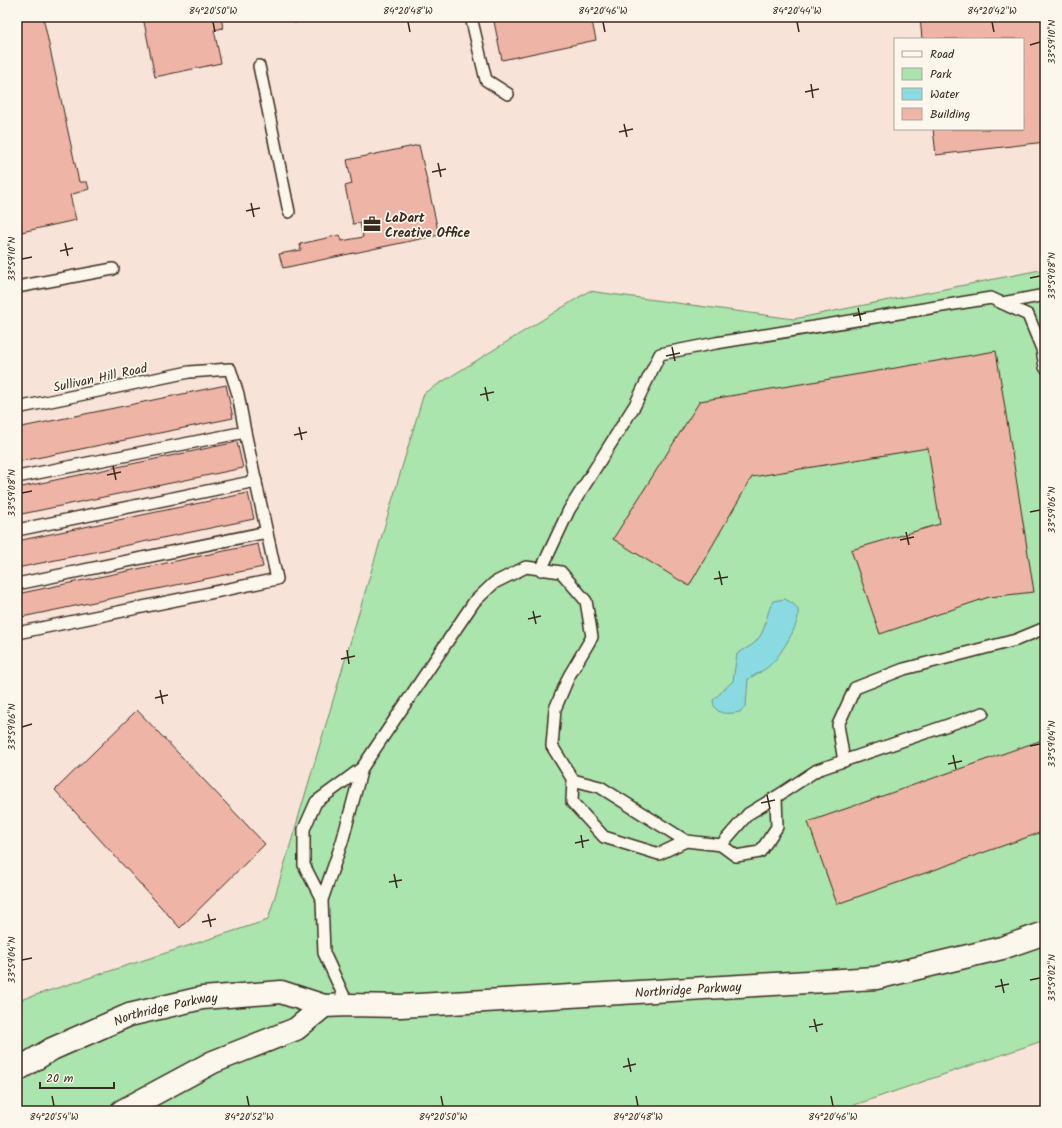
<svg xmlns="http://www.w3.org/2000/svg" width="1062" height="1128" font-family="Kalam,sans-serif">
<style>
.built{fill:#f7e3d7;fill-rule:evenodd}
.green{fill:#a9e5ac;stroke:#728865}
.water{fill:#8adbe1;stroke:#6a9493}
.building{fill:#eeb5a7;stroke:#3b2a1e}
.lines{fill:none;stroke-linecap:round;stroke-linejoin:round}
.service-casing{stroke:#3b2a1e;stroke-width:14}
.minor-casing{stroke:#3b2a1e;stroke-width:25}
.service{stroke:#fbf7ec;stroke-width:11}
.minor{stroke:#fbf7ec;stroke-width:22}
.ticks{fill:none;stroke:#3b2a1e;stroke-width:1.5}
.labels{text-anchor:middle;stroke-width:3.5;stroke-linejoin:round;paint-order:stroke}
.poi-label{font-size:13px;font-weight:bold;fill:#3b2a1e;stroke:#fbf7ec;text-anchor:start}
.street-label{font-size:13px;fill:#3b2a1e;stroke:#fbf7ec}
.neatline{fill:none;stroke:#3b2a1e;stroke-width:1.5}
.ticks-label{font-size:10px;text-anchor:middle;fill:#3b2a1e}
</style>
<rect width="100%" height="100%" fill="#fbf7ec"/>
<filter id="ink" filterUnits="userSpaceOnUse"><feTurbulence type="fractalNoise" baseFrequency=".025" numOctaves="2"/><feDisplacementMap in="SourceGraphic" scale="8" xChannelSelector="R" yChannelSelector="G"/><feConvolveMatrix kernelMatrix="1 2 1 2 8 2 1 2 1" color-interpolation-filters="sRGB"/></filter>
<g filter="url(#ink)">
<g class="built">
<path d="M 17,17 L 1045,17 L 1045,269 L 794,319 L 589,291 L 424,393 L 268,920 L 17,1001 ZM 895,39 L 1023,39 L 1023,129 L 895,129 Z"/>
<polygon points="1045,1040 1045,1111 837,1111"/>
</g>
<polygon class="green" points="1045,269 1045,1040 837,1111 17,1111 17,1001 268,920 424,393 589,291 794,319"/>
<path class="water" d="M 785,599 C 790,602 797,605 798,611 C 801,623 779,658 769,666 C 763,671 755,675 748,679 L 746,705 L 740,712 C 728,714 714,716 713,700 L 733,681 L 737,654 C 744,649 753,646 758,639 C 767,628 766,613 773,601 Z"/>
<g class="building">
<polygon points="17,17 43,17 79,182 87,182 89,189 70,195 76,220 17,233"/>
<polygon points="143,17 221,17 223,28 214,30 221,63 155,77"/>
<polygon points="292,17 321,17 294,23"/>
<polygon points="493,17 591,17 596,40 502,60"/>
<polygon points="920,17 1042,17 1045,41 1045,142 936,155 933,129 1023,129 1023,39 922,39"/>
<polygon points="419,145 439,235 283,268 279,254 301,250 300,244 340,235 342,241 363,237 360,223 353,224 345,186 352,184 347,160"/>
<polygon points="996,351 1034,592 989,597 880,634 851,550 940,524 928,448 752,477 689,586 613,539 700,401"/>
<polygon points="226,385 233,418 17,462 17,428"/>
<polygon points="237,442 243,468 17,515 17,488"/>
<polygon points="248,493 254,519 17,568 17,541"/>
<polygon points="258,544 263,567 17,618 17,594"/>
<polygon points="137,710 265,844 180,928 55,790"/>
<polygon points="1045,739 1045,831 837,904 808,822"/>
</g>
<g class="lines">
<g class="service-casing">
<g id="service">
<polyline points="471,17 486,80 508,94"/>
<polyline points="259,66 289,212"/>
<polyline points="17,287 113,269"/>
<polyline points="1002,303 1045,295"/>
<polyline points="17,408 189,372 230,369 238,394 245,432 17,477"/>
<polyline points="17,530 256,481"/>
<polyline points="541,570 569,510 635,405 660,354 716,343 991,298 1028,315 1042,349 1045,367"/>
<polyline points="17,584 267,532"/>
<polyline points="17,633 277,579 245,432"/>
<polyline points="844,761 838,725 855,688 904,669 1016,640 1045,628"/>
<polyline points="362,768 474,602 494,583 526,567 561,572 586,601 592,637 569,676 555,709 552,746 573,780 572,802 604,837 659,854 686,841 721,845 736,856 760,852 777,827 776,797 817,770 983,713"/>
<polyline points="573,780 600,787 686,841"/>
<polyline points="721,845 748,814 776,797"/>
<polyline points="322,900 304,865 304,829 316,802 362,768 342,842 322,900 324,953 348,1005"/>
</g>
</g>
<g class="minor-casing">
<g id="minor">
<path id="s1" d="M 17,1070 L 52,1049 L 129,1015 L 202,998 L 281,992 L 324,1006 L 348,1005 L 401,1006 L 876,978 L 1002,948 L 1045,933"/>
<polyline points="122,1111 213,1062 296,1029 324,1006"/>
</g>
</g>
<use href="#service" class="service"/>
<use href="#minor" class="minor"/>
</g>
</g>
<path class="ticks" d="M 213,22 L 215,32M 408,22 L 410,32M 603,22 L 605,32M 797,22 L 799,32M 992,22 L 994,32M 1030,45 L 1040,42M 811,84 L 813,98M 805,92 L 819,89M 624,124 L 627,137M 619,132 L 633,129M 438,163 L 441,177M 432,172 L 446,169M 251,203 L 254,217M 246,211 L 260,208M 65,243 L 68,256M 60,251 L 73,248M 22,259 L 32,257M 1030,278 L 1040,276M 858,308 L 861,321M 853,316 L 866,313M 672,347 L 675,361M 666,356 L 680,353M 485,387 L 488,401M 480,395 L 494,392M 299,427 L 302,440M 294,435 L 307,432M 113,466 L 116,480M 107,475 L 121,472M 22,493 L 32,491M 1030,512 L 1040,510M 906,532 L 909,545M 900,540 L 914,537M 719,571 L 722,585M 714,579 L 728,577M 533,611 L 536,624M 528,619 L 541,616M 347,650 L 349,664M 341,659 L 355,656M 160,690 L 163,704M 155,698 L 168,695M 22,727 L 32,724M 1030,746 L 1040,744M 953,755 L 956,769M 948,764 L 962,761M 767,795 L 770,809M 761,803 L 775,800M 581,835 L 583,848M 575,843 L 589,840M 394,874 L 397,888M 389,882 L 402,880M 208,914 L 211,927M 202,922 L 216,919M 22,960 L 32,958M 1001,979 L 1004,993M 1030,980 L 1040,978M 995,987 L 1009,984M 814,1019 L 817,1032M 809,1027 L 823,1024M 628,1058 L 631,1072M 623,1067 L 636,1064M 52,1096 L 54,1106M 247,1096 L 249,1106M 441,1096 L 443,1106M 636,1096 L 638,1106M 831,1096 L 833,1106"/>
<defs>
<g id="office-bare" transform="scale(1.38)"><path d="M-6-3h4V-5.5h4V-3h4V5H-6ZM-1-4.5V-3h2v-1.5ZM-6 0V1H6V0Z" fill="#3b2a1e" stroke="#fbf7ec" stroke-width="2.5" paint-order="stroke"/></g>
</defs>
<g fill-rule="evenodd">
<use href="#office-bare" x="372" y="224"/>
</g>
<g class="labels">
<g class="poi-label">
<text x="385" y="222">LaDart<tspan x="385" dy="15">Creative Office</tspan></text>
</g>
<g class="street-label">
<text transform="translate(100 377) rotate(-12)" y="5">Sullivan Hill Road</text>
<text dy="5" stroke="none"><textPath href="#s1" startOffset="689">Northridge Parkway</textPath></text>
<text dy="5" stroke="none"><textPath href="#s1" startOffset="162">Northridge Parkway</textPath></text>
</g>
</g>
<rect width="1062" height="1128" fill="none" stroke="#fbf7ec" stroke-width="44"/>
<rect x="894" y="38" width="130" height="92" fill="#fbf7ec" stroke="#aea59a"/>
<rect x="902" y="51" width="20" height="6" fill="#fbf7ec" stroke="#aea59a"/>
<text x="930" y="58" font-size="12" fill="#3b2a1e">Road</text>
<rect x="902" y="68" width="20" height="12" fill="#a9e5ac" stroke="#aea59a"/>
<text x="930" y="78" font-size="12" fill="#3b2a1e">Park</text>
<rect x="902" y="88" width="20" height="12" fill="#8adbe1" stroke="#aea59a"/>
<text x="930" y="98" font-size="12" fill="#3b2a1e">Water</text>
<rect x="902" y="108" width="20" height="12" fill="#eeb5a7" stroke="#aea59a"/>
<text x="930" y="118" font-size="12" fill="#3b2a1e">Building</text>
<path d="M40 1082v6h74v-6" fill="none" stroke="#3b2a1e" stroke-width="2"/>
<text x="46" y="1082" font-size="12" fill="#3b2a1e" stroke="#fbf7ec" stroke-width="3" paint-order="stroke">20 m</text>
<rect x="22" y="22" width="1018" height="1084" class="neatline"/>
<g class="ticks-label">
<text x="213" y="14">84°20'50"W</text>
<text x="408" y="14">84°20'48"W</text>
<text x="603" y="14">84°20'46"W</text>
<text x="797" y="14">84°20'44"W</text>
<text x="992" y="14">84°20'42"W</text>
<text transform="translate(1051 42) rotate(-90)" y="4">33°59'10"N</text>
<text transform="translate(11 259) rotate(-90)" y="4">33°59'10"N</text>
<text transform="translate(1051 276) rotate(-90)" y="4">33°59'08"N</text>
<text transform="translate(11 493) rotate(-90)" y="4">33°59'08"N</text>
<text transform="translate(1051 510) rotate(-90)" y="4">33°59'06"N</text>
<text transform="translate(11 727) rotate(-90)" y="4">33°59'06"N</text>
<text transform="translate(1051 744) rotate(-90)" y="4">33°59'04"N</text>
<text transform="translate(11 960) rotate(-90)" y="4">33°59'04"N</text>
<text transform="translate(1051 978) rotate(-90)" y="4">33°59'02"N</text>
<text x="54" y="1120">84°20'54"W</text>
<text x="249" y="1120">84°20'52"W</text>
<text x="443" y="1120">84°20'50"W</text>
<text x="638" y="1120">84°20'48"W</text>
<text x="833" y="1120">84°20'46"W</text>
</g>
</svg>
